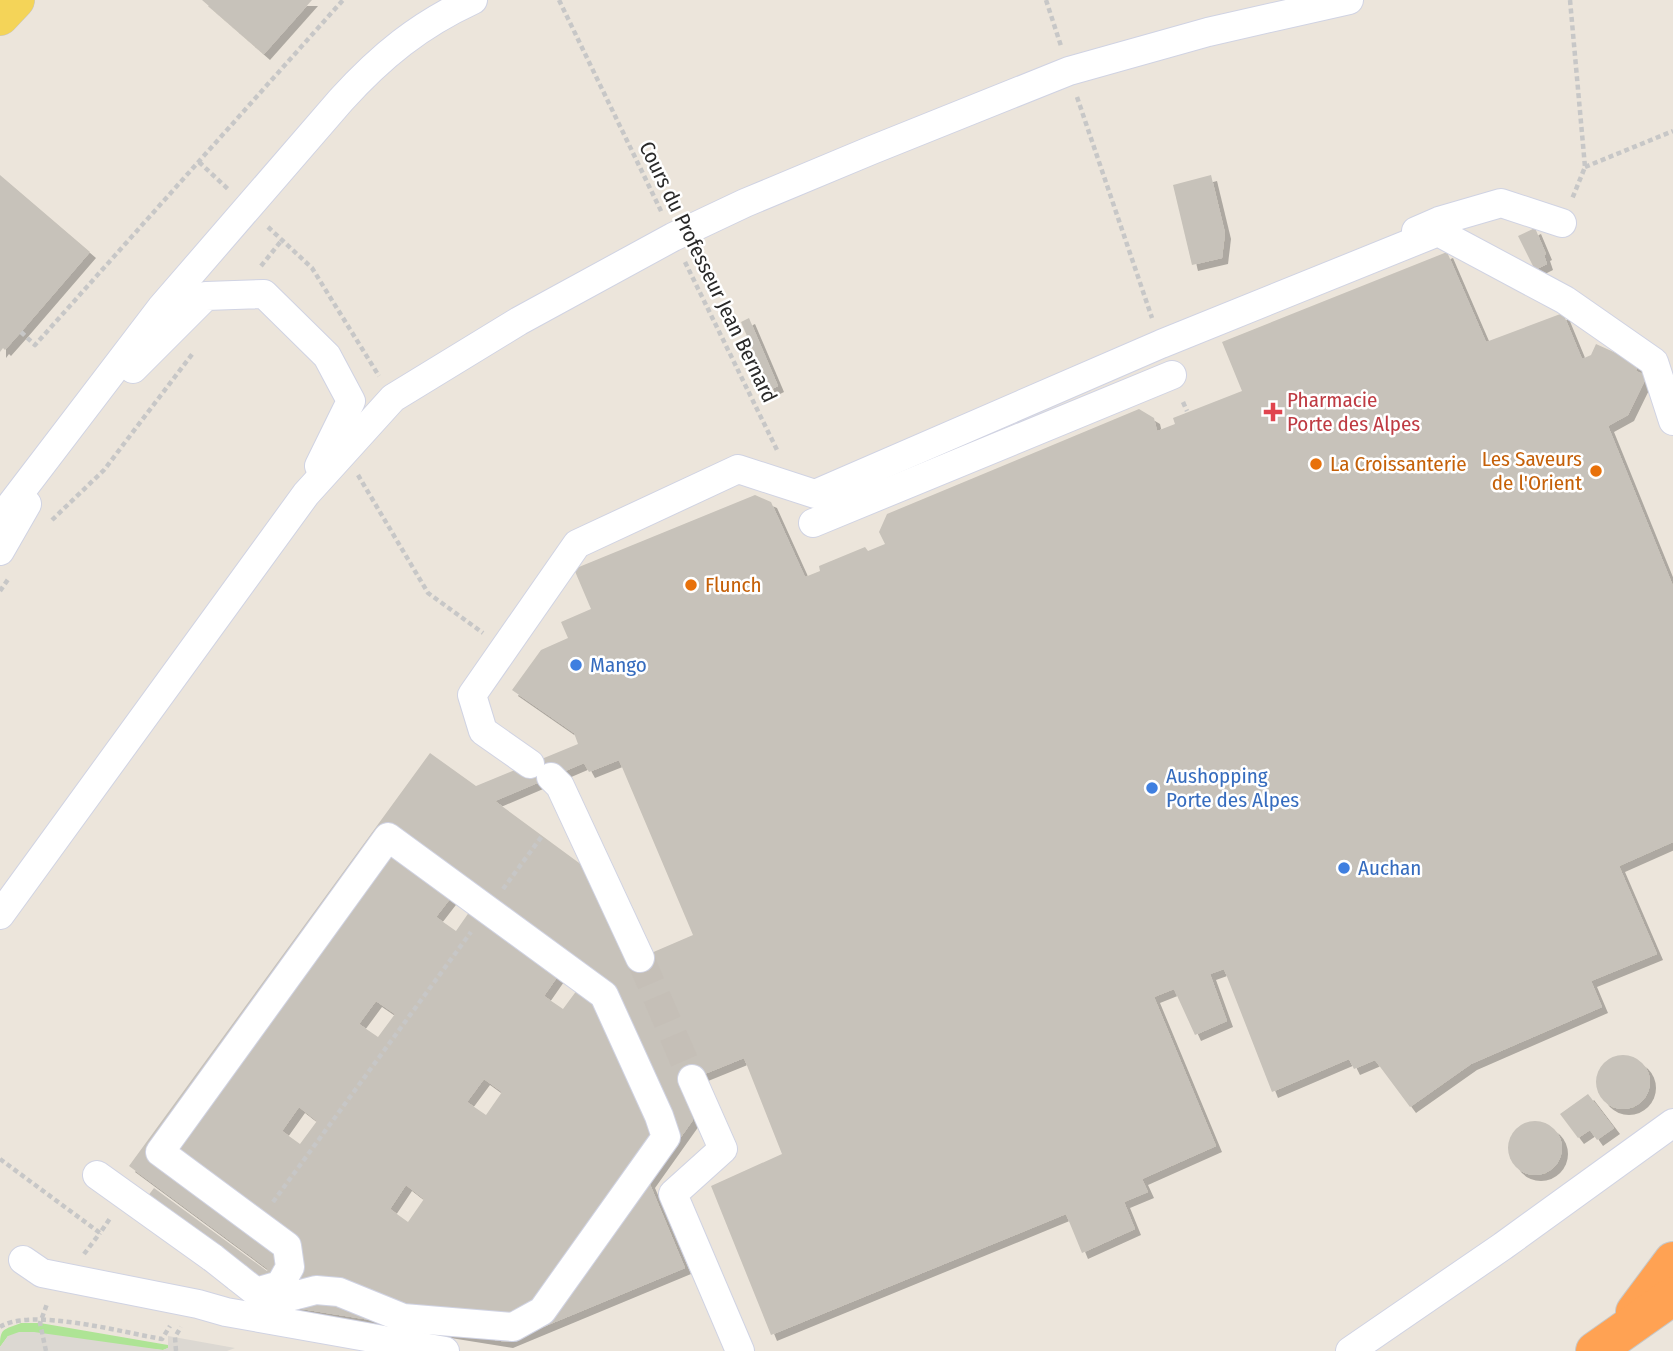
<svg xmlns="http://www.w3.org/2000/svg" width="1673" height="1351" font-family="'Fira Sans Condensed',sans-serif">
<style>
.green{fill:#aee495}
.plaza{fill:#dcd8d2}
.building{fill:#c7c2ba;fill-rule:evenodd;filter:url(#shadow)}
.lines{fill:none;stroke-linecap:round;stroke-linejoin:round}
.minor-tunnel{stroke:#c5bfb7;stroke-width:28;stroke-dasharray:28 14;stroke-linecap:butt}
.minor-casing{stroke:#d0d3e3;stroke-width:30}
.major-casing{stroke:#c7c7c7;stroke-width:38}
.highway-casing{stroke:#c7c7c7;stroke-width:40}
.path{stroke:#c7c7c7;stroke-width:4.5;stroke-dasharray:5 3.5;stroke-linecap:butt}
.minor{stroke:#fff;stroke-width:28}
.major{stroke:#f4d458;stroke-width:37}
.highway{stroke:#ffa253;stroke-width:38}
.minor-bridge-casing{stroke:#d0d3e3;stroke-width:30;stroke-linecap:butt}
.minor-bridge{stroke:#fff;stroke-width:28}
.health-dot{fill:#e0444e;stroke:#fff;stroke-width:2.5}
.food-dot{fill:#e8710a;stroke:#fff;stroke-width:2.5}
.shop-dot{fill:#3f7fe0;stroke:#fff;stroke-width:2.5}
.labels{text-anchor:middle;stroke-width:5;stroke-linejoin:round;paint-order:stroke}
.street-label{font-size:21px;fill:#292929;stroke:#fff}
.health-label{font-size:21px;fill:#be3a42;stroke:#fff;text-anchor:start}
.food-label{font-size:21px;fill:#c56008;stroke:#fff;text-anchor:start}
.shop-label{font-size:21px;fill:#366cbe;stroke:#fff;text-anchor:start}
</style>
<defs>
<filter id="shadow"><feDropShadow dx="6" dy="6" stdDeviation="0" flood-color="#0004"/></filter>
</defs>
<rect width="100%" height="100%" fill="#ece5db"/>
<path class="green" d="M 21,1323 L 40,1323 L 168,1345 L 168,1348 L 163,1350 L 8,1336 L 0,1347 C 0,1328 3,1330 21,1323 Z"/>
<polygon class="plaza" points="19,1332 34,1332 163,1350 168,1348 168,1336 235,1348 227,1351 0,1351 0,1347 8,1336"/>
<g class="building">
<polygon points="202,0 312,0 264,54"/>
<polygon points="0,175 90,252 21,332 5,350 3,348 0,352"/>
<polygon points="1211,175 1225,233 1222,258 1192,265 1173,185"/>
<polygon points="1535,228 1546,254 1544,255 1547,264 1535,270 1518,236"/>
<path d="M 1447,252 L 1486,342 L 1563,313 L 1582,359 L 1591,355 L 1596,344 L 1638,363 L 1636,371 L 1647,376 L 1628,415 L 1608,426 L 1673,586 L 1673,842 L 1619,866 L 1657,954 L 1591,981 L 1602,1007 L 1471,1064 L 1410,1107 L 1375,1060 L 1354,1069 L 1349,1059 L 1272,1092 L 1224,969 L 1210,974 L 1227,1021 L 1195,1035 L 1174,989 L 1154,997 L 1216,1146 L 1142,1179 L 1148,1192 L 1124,1202 L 1135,1229 L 1082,1253 L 1066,1214 L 771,1335 L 711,1186 L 782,1154 L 744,1058 L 680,1084 L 693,1120 L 649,1182 L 685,1268 L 507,1342 L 245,1300 L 135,1213 L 154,1188 L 267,1271 L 268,1269 L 129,1166 L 430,753 L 476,786 L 578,744 L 574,733 L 512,690 L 541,650 L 568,638 L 561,622 L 591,609 L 574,569 L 755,495 L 771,502 L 805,577 L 820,571 L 819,566 L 865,547 L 868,551 L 885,544 L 879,532 L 887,514 L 1139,409 L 1154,418 L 1157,431 L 1175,424 L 1173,418 L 1242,391 L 1222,342 ZM 619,760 L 693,935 L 628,963 L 590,871 L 495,801 L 584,763 L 589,772 ZM 453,895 L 472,908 L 456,931 L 436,917 ZM 560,973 L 580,986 L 563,1009 L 544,996 ZM 376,1001 L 395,1014 L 378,1037 L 359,1024 ZM 484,1079 L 502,1092 L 486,1115 L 467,1102 ZM 299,1107 L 317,1121 L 300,1144 L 282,1131 ZM 406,1185 L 424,1199 L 408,1222 L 390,1209 Z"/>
<polygon points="749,318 778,386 770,390 741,322"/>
<circle cx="1623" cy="1082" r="27"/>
<polygon points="1588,1094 1614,1128 1597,1140 1590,1130 1578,1138 1560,1114"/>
<circle cx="1535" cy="1148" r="27"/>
</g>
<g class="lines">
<polyline class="minor-tunnel" points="640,958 692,1079"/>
<g class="minor-casing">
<g id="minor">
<polyline points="1416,231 1439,221 1501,203 1562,223"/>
<polyline points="133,369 206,296 264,294 327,356 351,401 319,466"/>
<path d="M 0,519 L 161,308 L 341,100 C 381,56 419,25 473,0"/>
<polyline points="813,523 1172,375"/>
<polyline points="0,551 27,504"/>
<polyline points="530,764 483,731 472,695 577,544 738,469 815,494 1161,344 1438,232 1565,300 1654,362 1673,421"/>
<polyline points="551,777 560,786 640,958"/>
<polyline points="0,915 306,494 393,398 519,321 673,237 745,203 872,150 1069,71 1208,32 1349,0"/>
<polyline points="692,1079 723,1149 673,1194 740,1351"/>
<polyline points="97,1175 213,1258"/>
<polyline points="23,1260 42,1273 198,1304 226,1312 445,1351"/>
<polyline points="237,1277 256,1292 274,1301 316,1290 339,1292 403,1318 513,1327 542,1311 666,1137 659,1116 604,995 388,837 160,1152 287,1246 290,1267 280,1285 256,1292"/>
<polyline points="1350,1351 1503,1246 1673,1123"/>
</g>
</g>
<g class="major-casing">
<polyline id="major" points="0,17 16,0"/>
</g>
<g class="highway-casing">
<g id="highway">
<polyline points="1635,1312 1673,1261"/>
<polyline points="1595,1351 1673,1296"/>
</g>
</g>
<g class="path">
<polyline points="559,0 662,213"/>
<polyline points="1046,0 1061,46"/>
<polyline points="1570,0 1585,167 1572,199"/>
<polyline points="1077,97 1152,318"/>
<polyline points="199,162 229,190"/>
<polyline points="1585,167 1673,131"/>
<polyline points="268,227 312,268 379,376"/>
<polyline points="685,262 778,452"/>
<polyline points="261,266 282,240"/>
<polyline points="21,332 35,345 343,0"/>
<polyline points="1183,402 1187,411"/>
<polyline points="358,475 428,593 483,633"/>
<polyline points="52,520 104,470 193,353"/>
<polyline points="0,591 9,578"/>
<polyline points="503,889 542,836"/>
<polyline points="0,1159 100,1233 111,1217"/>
<polyline points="273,1202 471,932"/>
<polyline points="84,1254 100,1233"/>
<path d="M 0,1327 C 30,1307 125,1333 162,1339 L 170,1326"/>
<polyline points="46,1351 40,1323 47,1304"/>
<polyline points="176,1351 175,1337 181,1327"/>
</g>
<use href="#minor" class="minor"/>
<use href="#major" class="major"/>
<use href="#highway" class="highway"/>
<g class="minor-bridge-casing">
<polyline id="minor-bridge" points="213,1258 237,1277"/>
</g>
<use href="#minor-bridge" class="minor-bridge"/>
</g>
<path class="health-dot" d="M1269.5 401.5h7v7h7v7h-7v7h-7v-7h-7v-7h7z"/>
<g class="food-dot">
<circle cx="1316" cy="464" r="7"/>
<circle cx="1596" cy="471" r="7"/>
<circle cx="691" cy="585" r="7"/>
</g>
<g class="shop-dot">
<circle cx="576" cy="665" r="7"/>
<circle cx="1152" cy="788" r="7"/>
<circle cx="1344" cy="868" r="7"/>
</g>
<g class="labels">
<g class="street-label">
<text transform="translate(708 272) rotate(64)" y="7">Cours du Professeur Jean Bernard</text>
</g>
<g class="health-label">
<text x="1287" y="407">Pharmacie<tspan x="1287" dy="24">Porte des Alpes</tspan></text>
</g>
<g class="food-label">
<text x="1582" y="466" text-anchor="end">Les Saveurs<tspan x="1582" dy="24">de l'Orient</tspan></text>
<text x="1330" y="471">La Croissanterie</text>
<text x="705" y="592">Flunch</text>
</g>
<g class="shop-label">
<text x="590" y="672">Mango</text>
<text x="1166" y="783">Aushopping<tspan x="1166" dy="24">Porte des Alpes</tspan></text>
<text x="1358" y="875">Auchan</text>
</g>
</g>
</svg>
